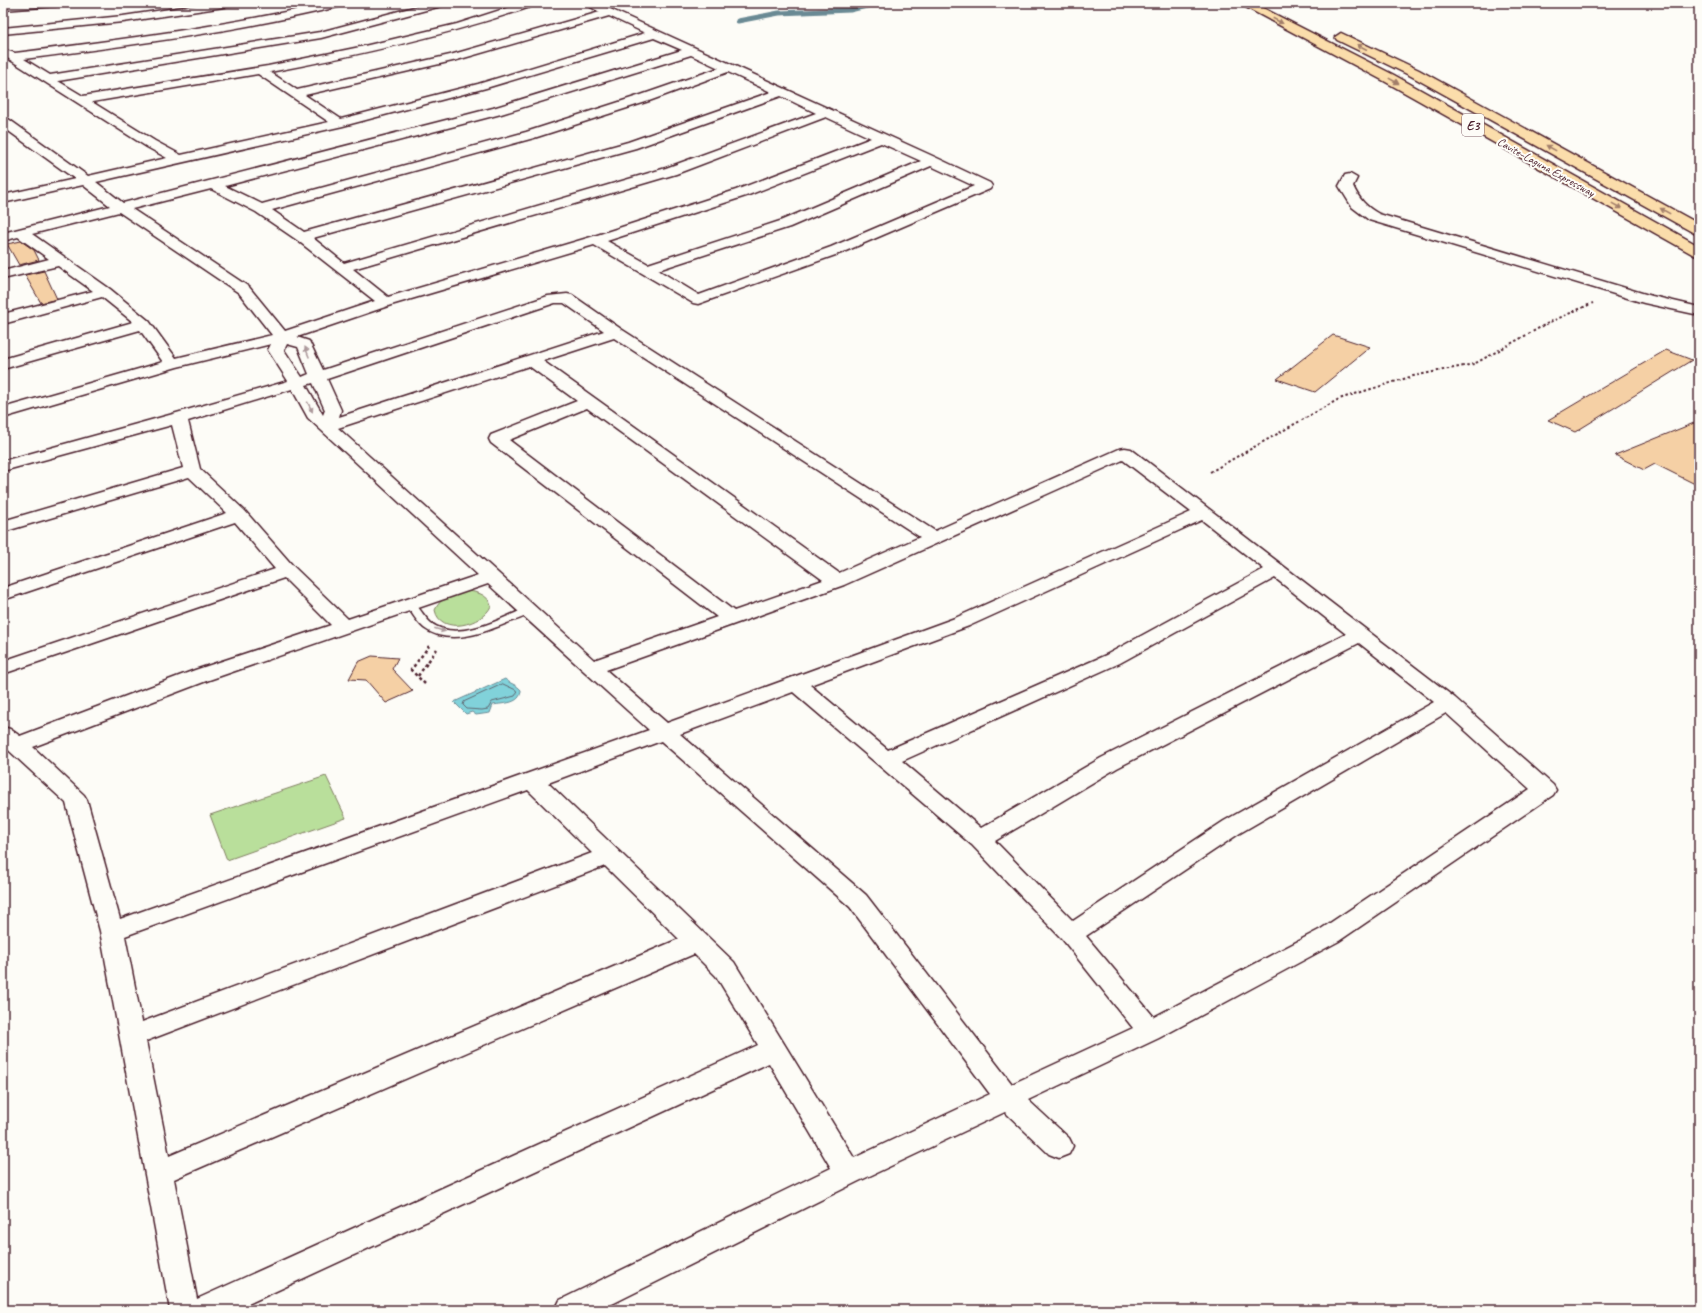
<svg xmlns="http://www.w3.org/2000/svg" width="1702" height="1313" font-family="Caveat,sans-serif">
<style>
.green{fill:#b9df9b;stroke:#827f63}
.water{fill:#81d2da;stroke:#6b8a94}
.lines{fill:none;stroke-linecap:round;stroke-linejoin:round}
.shore{stroke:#606771;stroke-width:1}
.stream{stroke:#6b8a94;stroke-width:5}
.building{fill:#f5d0a5;stroke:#4a1f2b}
.service-casing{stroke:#4a1f2b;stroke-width:3}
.minor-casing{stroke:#4a1f2b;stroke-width:3}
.motorway-casing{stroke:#4a1f2b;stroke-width:3}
.path-far1{stroke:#4a1f2b;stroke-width:2;stroke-dasharray:2.5 2.5;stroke-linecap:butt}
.path{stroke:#4a1f2b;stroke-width:2.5;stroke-dasharray:3 3;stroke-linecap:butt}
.service{fill:#fdfcf7;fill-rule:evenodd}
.minor{fill:#fdfcf7;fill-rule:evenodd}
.motorway{fill:#fbddab;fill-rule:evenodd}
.oneway{fill:#a27e6b}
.oneway2{fill:#ac999b}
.labels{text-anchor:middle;stroke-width:4;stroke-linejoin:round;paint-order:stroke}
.far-street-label{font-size:12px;fill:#4a1f2b;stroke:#fdfcf7}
.shield{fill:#fdfcf7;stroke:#806168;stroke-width:1}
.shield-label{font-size:13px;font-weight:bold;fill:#4a1f2b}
</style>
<rect width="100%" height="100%" fill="#fdfcf7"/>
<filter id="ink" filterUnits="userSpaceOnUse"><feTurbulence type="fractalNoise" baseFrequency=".025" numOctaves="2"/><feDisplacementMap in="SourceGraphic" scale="8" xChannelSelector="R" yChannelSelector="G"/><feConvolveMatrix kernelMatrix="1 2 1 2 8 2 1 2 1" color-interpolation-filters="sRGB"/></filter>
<g filter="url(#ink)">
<g class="green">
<path d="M 469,591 C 480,593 488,595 491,606 C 483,625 440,636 435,610 C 441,596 455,592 469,591 Z"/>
<polygon points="326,776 346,818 227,860 210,815"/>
</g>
<path class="water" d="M 505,679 C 510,684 516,684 521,690 C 521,704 504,703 493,705 L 490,713 L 476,715 L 472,712 L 466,714 L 454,702 Z"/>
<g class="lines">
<polygon class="shore" points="503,684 516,690 517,693 515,696 492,702 488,709 482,710 467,709 463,705 464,702"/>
<polyline class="stream" points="738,21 779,13 850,10 879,3"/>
</g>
<g class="building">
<polygon points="21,241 34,250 39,260 19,265 7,244"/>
<polygon points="44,271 57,299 41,303 25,275"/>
<polygon points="1333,335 1370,347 1315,392 1277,379"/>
<polygon points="1666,350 1692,360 1575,432 1548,420"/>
<polygon points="1699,421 1699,486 1655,464 1644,470 1615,455"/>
<polygon points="372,656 398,658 392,669 413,691 386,703 366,680 349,679 358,662"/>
</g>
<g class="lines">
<g class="service-casing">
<path id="service" d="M 412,603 L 415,604 C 421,610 425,618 431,623 C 457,643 501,619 526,608 L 529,607 L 534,610 C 528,617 515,620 507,623 C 483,633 448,646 424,628 C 417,622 412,613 407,606 Z"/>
</g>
<g class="minor-casing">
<g id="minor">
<polygon points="61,3 56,6 3,10 3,4"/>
<polygon points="210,3 236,3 231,6 123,22 3,34 3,28 123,16"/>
<path d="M 328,3 L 347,3 L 346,5 C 240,31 132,45 24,59 L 50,75 L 320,32 L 429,3 L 446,3 L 445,5 L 321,38 L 58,81 L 83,96 L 268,66 L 360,47 L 457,24 L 522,3 L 537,3 L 536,5 C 449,35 360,55 270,72 L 297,90 L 450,55 L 600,12 L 583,3 L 597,3 L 937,158 L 990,183 L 992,186 L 990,189 L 841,253 L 698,304 L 693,303 L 594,245 L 391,305 L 297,337 L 309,341 L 323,370 L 548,296 L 567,294 L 572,295 L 621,329 L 935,531 L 1119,449 L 1125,448 L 1131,449 L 1455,698 L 1553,785 L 1556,790 L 1553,795 L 1339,941 L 1159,1038 L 1028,1100 L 1069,1138 L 1073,1146 L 1069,1154 L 1059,1158 L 1049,1154 L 1005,1112 L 859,1181 L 600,1310 L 555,1310 L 560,1300 L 831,1168 L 769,1063 L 235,1310 L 170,1310 L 100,931 L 66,803 L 3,745 L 3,727 L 10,729 L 20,736 L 195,670 L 331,625 L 284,578 L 3,674 L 3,661 L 275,569 L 235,522 L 3,600 L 3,588 L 227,513 L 189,477 L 3,532 L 3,521 L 183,468 L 172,425 L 3,471 L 3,461 L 173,414 L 288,381 L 268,350 L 271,344 L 177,367 L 3,418 L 3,408 L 163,362 L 140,330 L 3,369 L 3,359 L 133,322 L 102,297 L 3,324 L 3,314 L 93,291 L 58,266 L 3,279 L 3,271 L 49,259 L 18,237 L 3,241 L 3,233 L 110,206 L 83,185 L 3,203 L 3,195 L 75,179 L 3,127 L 3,117 L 7,118 L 88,176 L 167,158 L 147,147 L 4,56 L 3,53 L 8,51 L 15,53 C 120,40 225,26 328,3 ZM 609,16 L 645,33 L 478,84 L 341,119 L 305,95 L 457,60 ZM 654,38 L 682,50 L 493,108 L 123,203 L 96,182 L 343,126 L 486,88 ZM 691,55 L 719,68 L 641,95 L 526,132 L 262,204 L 225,186 L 501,114 ZM 728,72 L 771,92 L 628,142 L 304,232 L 272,210 L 534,138 L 649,101 ZM 258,74 L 329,122 L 181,155 L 155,141 L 92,102 ZM 781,96 L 816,113 L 666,168 L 344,263 L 313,238 L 636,148 ZM 826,117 L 871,138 L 736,190 L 591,237 L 388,297 L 353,269 L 676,174 ZM 881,143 L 921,161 L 780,221 L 648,264 L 607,241 L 746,196 ZM 931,166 L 974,186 L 831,247 L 699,295 L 658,270 L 790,227 ZM 211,189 L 256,212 L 297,240 L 375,301 L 285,331 L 249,287 L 132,209 ZM 119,212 L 239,293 L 272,335 L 176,358 L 149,321 L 110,289 L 32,234 ZM 555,303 L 564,303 L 604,331 L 339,417 L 341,410 L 327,379 ZM 614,338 L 920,537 L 839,573 L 543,361 ZM 287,344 L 298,347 L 309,374 L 302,377 L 284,350 ZM 529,366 L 577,401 L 491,435 L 489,439 L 491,443 L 717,617 L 594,660 L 338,428 ZM 313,383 L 325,410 L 323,415 L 306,385 ZM 292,389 L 308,418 L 478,575 L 348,619 L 294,567 L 245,511 L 200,469 L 188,421 ZM 587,408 L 823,580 L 734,611 L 509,440 ZM 1123,460 L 1191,512 L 955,618 L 667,723 L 606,670 L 844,585 ZM 1202,520 L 1264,569 L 1106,655 L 888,750 L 810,685 L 969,626 ZM 1275,578 L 1346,634 L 1101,758 L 981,828 L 902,761 L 1120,663 ZM 488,584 L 649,730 L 120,919 L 87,800 L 84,795 L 33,747 L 209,680 ZM 1359,643 L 1434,702 L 1224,821 L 1073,921 L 995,841 L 1117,768 ZM 793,692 L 972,845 L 1063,940 L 1133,1028 L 1012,1084 L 866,895 L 680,734 ZM 1446,713 L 1530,789 L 1321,929 L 1154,1017 L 1086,936 L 1240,833 ZM 661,741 L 850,907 L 990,1094 L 854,1158 L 734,962 L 548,783 ZM 528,790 L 592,853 L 142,1022 L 125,936 ZM 605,866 L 679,939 L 169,1156 L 146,1041 ZM 694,954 L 716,976 L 758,1045 L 197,1299 L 174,1179 Z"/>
<path d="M 1350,174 L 1357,178 L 1353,186 C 1359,199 1366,207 1379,214 L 1652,296 L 1699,307 L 1699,315 L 1644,303 L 1369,220 L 1352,207 L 1339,186 L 1345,175 Z"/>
</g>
</g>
<g class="motorway-casing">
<g id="motorway">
<polygon points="1238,3 1253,3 1394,75 1699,246 1699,257 1694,255 1384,81"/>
<polygon points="1341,33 1419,70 1699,224 1699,235 1694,233 1411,76 1337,40 1335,37"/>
</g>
</g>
<polyline class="path-far1" points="1210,472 1339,399 1413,376 1474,364 1550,322 1593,303"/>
<g class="path">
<polyline points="418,676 437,649"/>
<polyline points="425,684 411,670 429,646"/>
</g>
<use href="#service" class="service"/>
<use href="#minor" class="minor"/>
<use href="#motorway" class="motorway"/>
</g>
<defs><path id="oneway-solid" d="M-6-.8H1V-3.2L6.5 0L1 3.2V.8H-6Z"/></defs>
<g class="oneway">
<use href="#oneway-solid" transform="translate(1278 21) rotate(27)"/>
<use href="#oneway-solid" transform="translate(1362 47) rotate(-153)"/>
<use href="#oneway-solid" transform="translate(1394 81) rotate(29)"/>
<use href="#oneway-solid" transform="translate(1551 148) rotate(-151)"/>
<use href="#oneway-solid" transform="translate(1617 206) rotate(29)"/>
<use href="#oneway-solid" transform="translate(1665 211) rotate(-151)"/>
</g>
<g class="oneway2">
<use href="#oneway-solid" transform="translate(307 352) rotate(-112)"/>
<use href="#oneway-solid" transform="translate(310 407) rotate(63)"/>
<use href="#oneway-solid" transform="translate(440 630) rotate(16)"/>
</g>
</g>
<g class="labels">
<g class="far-street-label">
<text transform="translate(1546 167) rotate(29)" y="4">Cavite–Laguna Expressway</text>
</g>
<rect class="shield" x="1462" y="114" width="22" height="22" rx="3"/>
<g class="shield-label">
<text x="1473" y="130">E3</text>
</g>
</g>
<rect width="1702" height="1313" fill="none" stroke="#fdfcf7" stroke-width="16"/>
<rect x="8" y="8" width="1686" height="1297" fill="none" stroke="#4a1f2b" stroke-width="1.5" filter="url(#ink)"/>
</svg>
